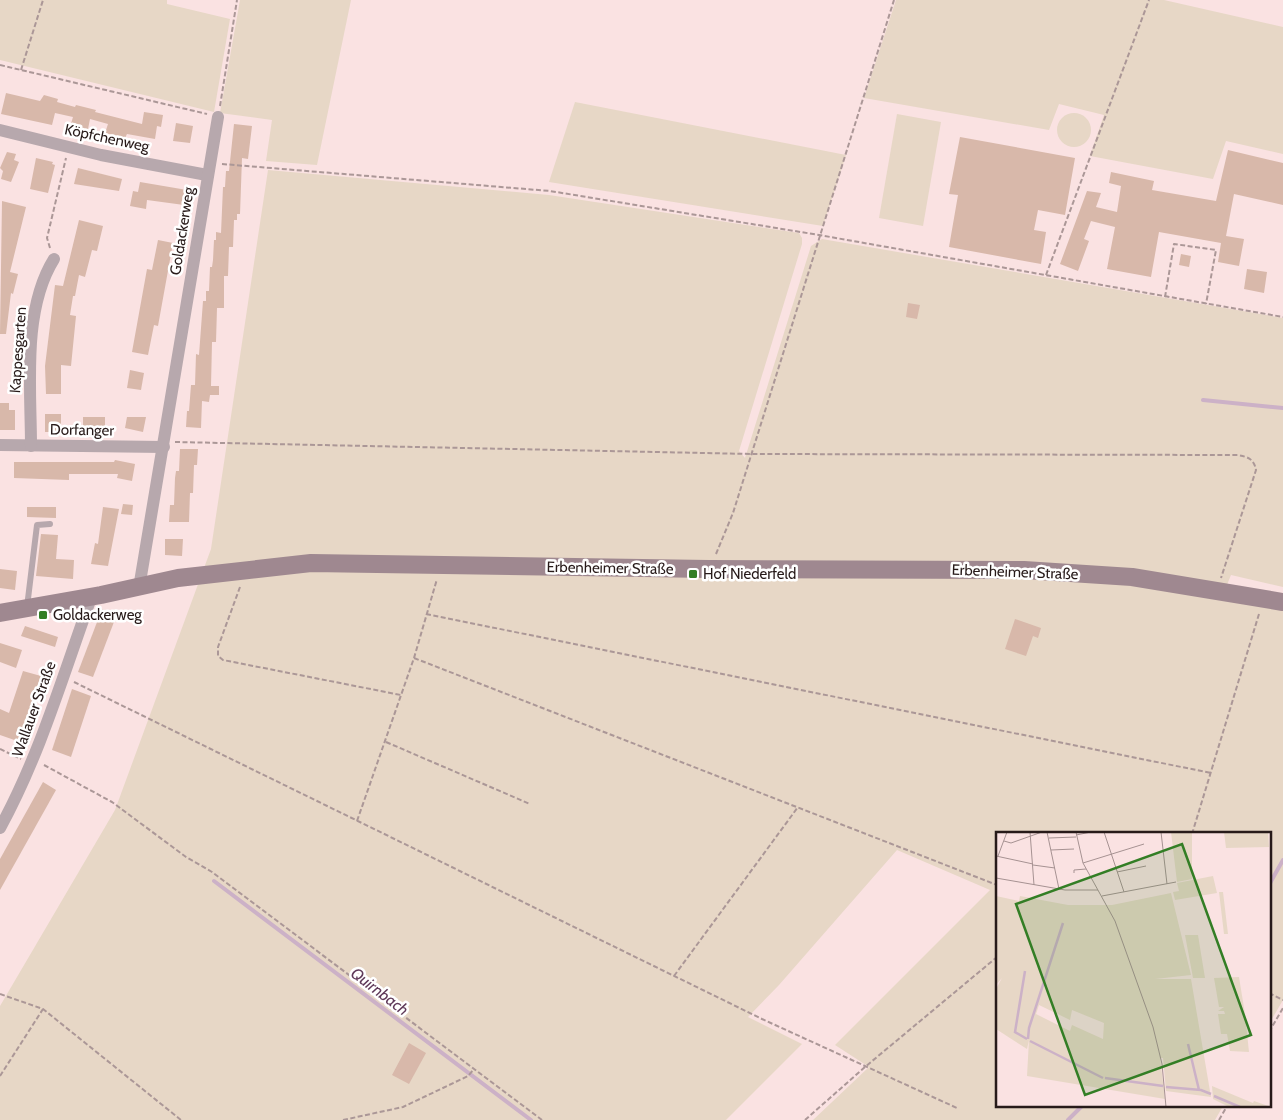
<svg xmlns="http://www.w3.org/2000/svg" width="1283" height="1120" font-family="Cabin,sans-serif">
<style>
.green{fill:#e7d7c6}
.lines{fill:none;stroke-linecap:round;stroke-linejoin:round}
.stream{stroke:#ccb1c7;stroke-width:4}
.building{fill:#d8b8aa}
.path{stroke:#ab9797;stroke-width:2;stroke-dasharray:5 2.5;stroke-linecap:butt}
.lane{stroke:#b7a8ad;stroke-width:6}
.street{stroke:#b7a8ad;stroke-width:12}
.secondary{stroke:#9f8890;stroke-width:18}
.poi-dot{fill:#337e25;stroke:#fff;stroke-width:2}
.labels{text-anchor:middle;stroke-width:5;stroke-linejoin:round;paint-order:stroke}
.street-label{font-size:15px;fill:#271a19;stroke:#fff}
.poi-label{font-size:15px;fill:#271a19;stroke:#fff;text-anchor:start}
.water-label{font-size:16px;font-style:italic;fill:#5f3959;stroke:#fff}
.inset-river{fill:none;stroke:#ccb1c7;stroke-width:2.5}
.inset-road{fill:none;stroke:#a69292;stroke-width:1}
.view{fill:#337e25;fill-opacity:0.15;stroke:#337e25;stroke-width:2.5}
.inset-edge{fill:none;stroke:#271a19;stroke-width:2.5}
</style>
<rect width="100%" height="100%" fill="#fae2e2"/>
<g class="green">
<polygon points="0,0 167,0 167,4 230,19 214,112 0,60"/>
<polygon points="240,0 351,0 317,165 266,161 272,120 220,113"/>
<polygon points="896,0 1164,0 1283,27 1283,154 1226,141 1213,179 1090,156 1104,115 1059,104 1049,130 864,98"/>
<polygon points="575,102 846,155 823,226 549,182"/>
<circle cx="1074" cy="130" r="17"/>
<polygon points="897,114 941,122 923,226 879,218"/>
<polygon points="268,170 549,195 799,233 802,238 802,244 739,451 745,458 811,246 822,239 1283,318 1283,587 1231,575 1222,597 1283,607 1283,1000 1269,1024 1269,834 997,834 997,1106 1223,1106 1215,1120 813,1120 869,1067 835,1045 990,890 897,850 779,985 748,1017 802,1044 726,1120 0,1120 0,1006 115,810 211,549"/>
</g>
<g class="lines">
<g class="stream">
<polyline points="1203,400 1283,408"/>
<polyline points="214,881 531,1120"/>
<polyline points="1269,885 1283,860"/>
<polyline points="1068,1120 1082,1106"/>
</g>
</g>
<g class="building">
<polygon points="6,93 40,101 44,95 58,99 57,102 75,107 76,105 96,110 95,112 142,124 144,112 163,115 161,127 157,126 155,139 127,134 125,138 105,133 108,124 90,119 87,134 69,130 73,117 55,113 52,125 1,114"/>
<polygon points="176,123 193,126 190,143 173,141"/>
<polygon points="234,124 252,126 248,159 242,158 240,214 237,214 237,220 234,220 233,247 229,247 228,276 224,276 224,308 217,308 216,342 212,342 211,386 219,386 219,395 210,395 209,402 202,401 201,428 186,427 187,411 189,411 191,385 195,385 196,354 199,355 203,301 206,301 206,291 209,291 210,267 212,267 213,260 214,240 216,240 216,232 221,233 223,187 225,187 226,171 229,171"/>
<polygon points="960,137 1075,158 1065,215 1038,210 1034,230 1046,232 1041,264 949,247 958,195 949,194"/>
<polygon points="1228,150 1283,163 1283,205 1234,194 1226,236 1244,239 1239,266 1218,262 1221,243 1159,232 1151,277 1107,269 1115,227 1091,221 1084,239 1089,241 1078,271 1060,264 1087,191 1101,193 1096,207 1117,212 1121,186 1109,183 1111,172 1154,181 1152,190 1216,201"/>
<polygon points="7,152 16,154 14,160 19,162 11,182 1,179 3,171 0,168"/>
<polygon points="36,158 53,162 52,164 55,165 48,193 30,189"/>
<polygon points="78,168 122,179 119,191 74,184"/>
<polygon points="140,182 187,190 184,205 147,200 146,209 130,206 133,191 138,192"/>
<polygon points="2,201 26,207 10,272 18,274 13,294 11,293 6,334 0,334"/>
<polygon points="79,220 103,226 97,251 92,250 85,277 79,275 75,296 73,296 70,315 76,316 71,366 61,365 61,394 46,394 45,366 55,285 63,286"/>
<polygon points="158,240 173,243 158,326 154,325 148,355 132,352 147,269 152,270"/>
<polygon points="1181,254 1191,256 1189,267 1179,265"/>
<polygon points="1247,269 1267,272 1264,293 1244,289"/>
<polygon points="908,303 920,305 917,319 906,317"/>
<polygon points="130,370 144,373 141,390 127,388"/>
<polygon points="0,403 9,403 9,410 15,410 15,430 0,430"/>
<rect x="45" y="414" width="16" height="18"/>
<rect x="83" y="417" width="22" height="15"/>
<polygon points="127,417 146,417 143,432 125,428"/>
<polygon points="180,449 198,449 197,465 194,465 193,493 190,493 189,522 169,522 170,505 174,505 175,478 176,471 179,471"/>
<polygon points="115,460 135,464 132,481 117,478 118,474 69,474 69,480 14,478 14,462 114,462"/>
<polygon points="123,504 133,505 132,515 121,514"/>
<polygon points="27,507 56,507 56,518 27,517"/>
<polygon points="103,507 119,509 108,566 91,564 95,543 98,544"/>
<polygon points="41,534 58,535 56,559 74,560 73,579 36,576"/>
<polygon points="165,539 183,539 182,556 165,555"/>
<polygon points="0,569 17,571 15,590 0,588"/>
<polygon points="102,609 117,614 93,677 78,672"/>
<polygon points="1015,619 1041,628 1038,638 1033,636 1026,656 1005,649"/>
<polygon points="25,626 58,637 55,647 21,636"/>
<polygon points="0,643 22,650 16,668 0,662"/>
<polygon points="23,671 41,676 23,731 27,733 23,743 0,735 0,709 9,713"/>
<polygon points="72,689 91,696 71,757 52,750"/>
<polygon points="43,782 56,790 0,890 0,859"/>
<polygon points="409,1043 426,1053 409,1084 392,1075"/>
</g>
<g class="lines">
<g class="path">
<polyline points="0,65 207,114"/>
<polyline points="21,70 43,0"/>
<polyline points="220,106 237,0"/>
<polyline points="222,164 550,191 819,235 1283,317"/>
<polyline points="50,248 47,238 66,158"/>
<polyline points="1046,275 1149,0"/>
<polyline points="1165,297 1174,244 1216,250 1206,304"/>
<path d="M 175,442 L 752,454 L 1238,455 C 1248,457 1254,459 1256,470 L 1221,578"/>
<polyline points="716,554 733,513 894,0"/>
<polyline points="240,587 218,647 218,656 223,660 401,695"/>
<polyline points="426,614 1211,773"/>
<polyline points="414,658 997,885"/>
<polyline points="74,682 762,1019 957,1108"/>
<polyline points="386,742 530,804"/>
<polyline points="0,749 21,759"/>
<polyline points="44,765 112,802 186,857 212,872 542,1120"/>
<polyline points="357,821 414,658 437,579"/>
<polyline points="1192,834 1259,614"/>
<polyline points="674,976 798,807"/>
<polyline points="1269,993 1283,1000"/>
<polyline points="0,994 43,1009 181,1120"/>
<polyline points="1269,1032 1283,1008"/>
<polyline points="0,1076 43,1009"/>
<polyline points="343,1120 403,1107 468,1076 474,1069"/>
<polyline points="805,1120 865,1067 997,957"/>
<polyline points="1219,1120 1227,1106"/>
</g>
<polyline class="lane" points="27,607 37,525 50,524"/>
<g class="street">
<polyline points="0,130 101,155 207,175"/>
<polyline points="0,445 164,447"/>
<path d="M 31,446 C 31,388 22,310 54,259"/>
<polyline points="139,588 218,117"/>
<path d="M 0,828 C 40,755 63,675 91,598"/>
</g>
<polyline class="secondary" points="0,613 101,595 178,578 311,563 709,569 1024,570 1132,577 1283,602"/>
</g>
<g class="poi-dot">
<rect x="688" y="569" width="10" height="10" rx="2.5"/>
<rect x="38" y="610" width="10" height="10" rx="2.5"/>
</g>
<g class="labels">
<g class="street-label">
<text transform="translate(107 138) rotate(12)" y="5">Köpfchenweg</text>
<text transform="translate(182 231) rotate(-81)" y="5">Goldackerweg</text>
<text transform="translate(18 350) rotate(-86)" y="5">Kappesgarten</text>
<text transform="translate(82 430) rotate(1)" y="5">Dorfanger</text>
<text transform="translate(610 568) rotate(1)" y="5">Erbenheimer Straße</text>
<text transform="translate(1015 572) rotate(2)" y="5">Erbenheimer Straße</text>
<text transform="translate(34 709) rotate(-70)" y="5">Wallauer Straße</text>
</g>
<g class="poi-label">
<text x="703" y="579">Hof Niederfeld</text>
<text x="53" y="620">Goldackerweg</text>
</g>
<g class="water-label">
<text transform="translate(380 991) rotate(37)" y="6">Quirnbach</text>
</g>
</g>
<g transform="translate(996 832)">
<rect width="275" height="275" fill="#fae2e2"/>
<path d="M 175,0 L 196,0 L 196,47 L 181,50 ZM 228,0 L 272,0 L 273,15 L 230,16 ZM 217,44 L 221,61 L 179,68 L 177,60 L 183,59 L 181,51 ZM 223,60 L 227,60 L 232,102 L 228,102 ZM 175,61 L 195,143 L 159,147 L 195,147 L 215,265 L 170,259 L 167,226 L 164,226 L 169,267 L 31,244 L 33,208 L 31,217 L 0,197 L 0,157 L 6,146 L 0,153 L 0,64 L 23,69 L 24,64 L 72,73 L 116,73 ZM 43,173 L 74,188 L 76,178 L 108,191 L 107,207 L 76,193 L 74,199 L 40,182 ZM 189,103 L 202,103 L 209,146 L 197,146 ZM 243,145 L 249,182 L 253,220 L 234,219 L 231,202 L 225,202 L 222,182 L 229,182 L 228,179 L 222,179 L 228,175 L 223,175 L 218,146 ZM 216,254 L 257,271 L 258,269 L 275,275 L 233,275 L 217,267 Z" fill="#e7d7c6" fill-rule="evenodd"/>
<path class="inset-river" d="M 29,139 L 19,200 L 31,207M 32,207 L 33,196 L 67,91M 34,209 L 107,246M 192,212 L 203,258M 109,246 L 167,254M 170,255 L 205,258 L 215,262M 218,264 L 244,275"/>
<path class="inset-road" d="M 34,0 L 38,53M 51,0 L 63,57M 80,0 L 87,31 L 119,89 L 157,195 L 166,232 L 170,275M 108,0 L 128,60M 165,0 L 171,52M 80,3 L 95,0M 53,6 L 80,5M 8,9 L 15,11 L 46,0M 55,18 L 78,17M 0,24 L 37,32M 2,24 L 11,0M 87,31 L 148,12M 37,33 L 59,36M 121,40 L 150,34M 78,41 L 78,38 L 90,37M 0,46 L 69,58 L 102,58M 106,64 L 180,50"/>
<path class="view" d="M 186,12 L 255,203 L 89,263 L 20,72 Z"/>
<rect width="275" height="275" class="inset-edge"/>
</g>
</svg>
